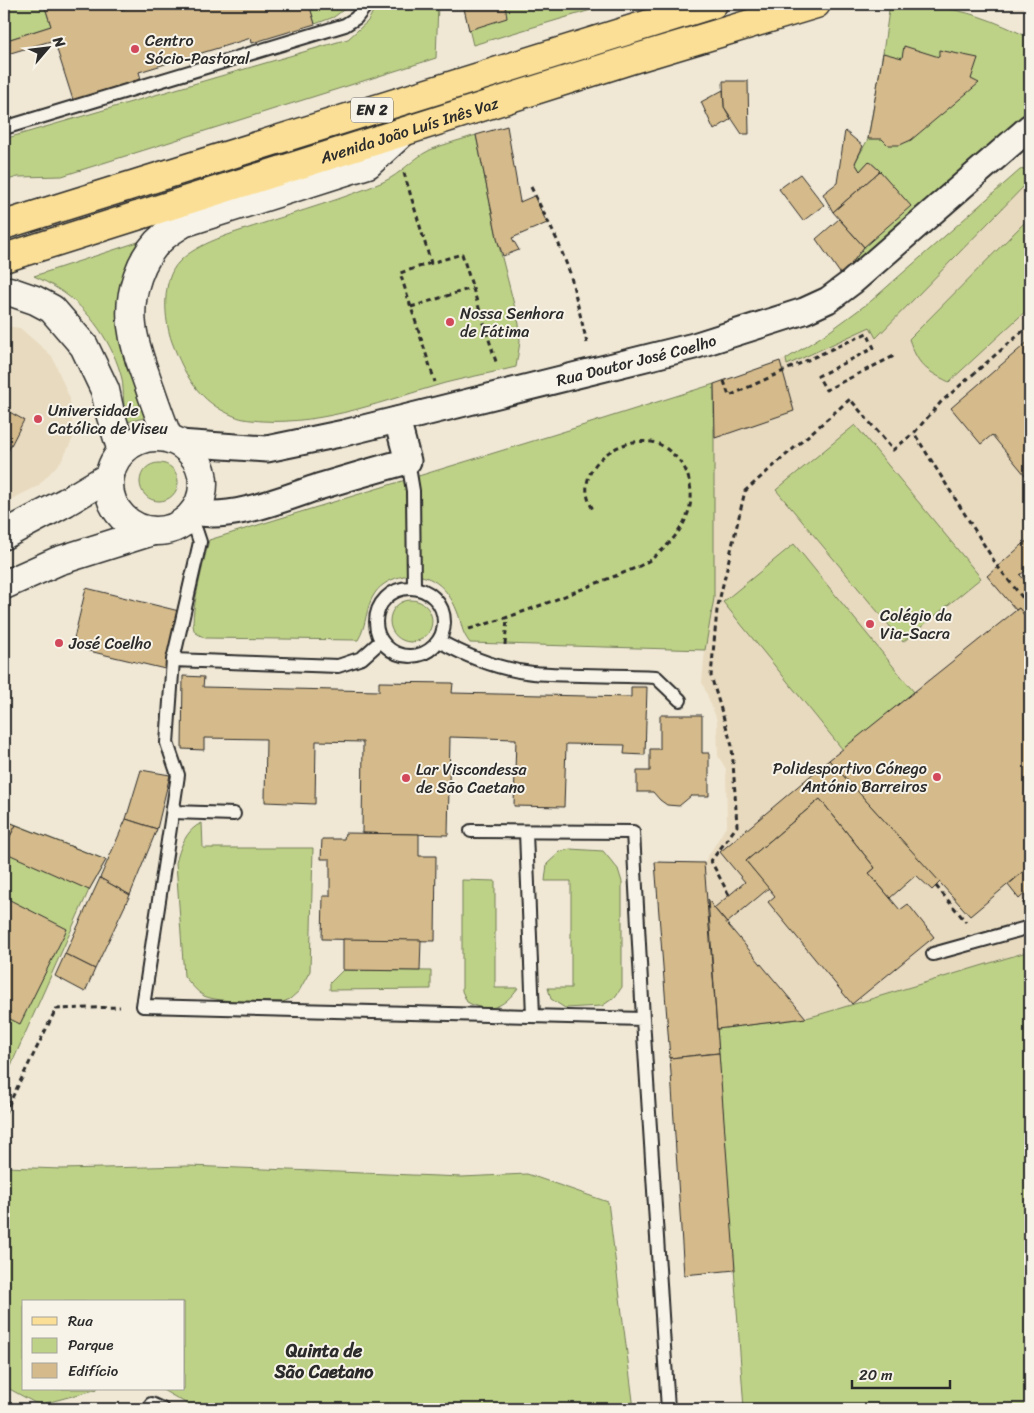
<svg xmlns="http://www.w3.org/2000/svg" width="1034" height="1413" font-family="Sriracha,sans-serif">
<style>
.built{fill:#e8dabf}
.green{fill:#bed287;stroke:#747e59}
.building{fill:#d5bb8b;stroke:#2b2b2b}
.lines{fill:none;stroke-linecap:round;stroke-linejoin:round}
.service-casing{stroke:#2b2b2b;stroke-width:16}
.minor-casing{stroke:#2b2b2b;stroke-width:29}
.tertiary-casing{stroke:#2b2b2b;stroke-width:31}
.primary-casing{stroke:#2b2b2b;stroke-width:31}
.path{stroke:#2b2b2b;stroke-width:3;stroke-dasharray:5 4;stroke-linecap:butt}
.service{stroke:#f7f3e8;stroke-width:12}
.minor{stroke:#f7f3e8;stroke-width:25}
.tertiary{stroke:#f7f3e8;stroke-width:28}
.primary{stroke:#fbdf96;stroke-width:28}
.poi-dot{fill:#d1495b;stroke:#f7f3e8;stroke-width:2}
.labels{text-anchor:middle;stroke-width:4;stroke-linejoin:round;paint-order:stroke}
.shield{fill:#f7f3e8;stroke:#686764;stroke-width:1}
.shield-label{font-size:15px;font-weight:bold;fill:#2b2b2b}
.poi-label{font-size:16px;fill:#2b2b2b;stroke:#f7f3e8;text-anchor:start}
.street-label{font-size:16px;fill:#2b2b2b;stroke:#f7f3e8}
.neighbourhood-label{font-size:18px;font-weight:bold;fill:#2b2b2b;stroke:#f7f3e8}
</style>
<rect width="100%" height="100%" fill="#f0e8d5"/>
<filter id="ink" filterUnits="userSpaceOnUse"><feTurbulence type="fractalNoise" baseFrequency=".02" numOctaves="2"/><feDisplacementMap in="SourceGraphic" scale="10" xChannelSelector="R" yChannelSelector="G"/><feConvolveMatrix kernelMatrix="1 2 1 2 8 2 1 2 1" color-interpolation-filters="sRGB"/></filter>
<g filter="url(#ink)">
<g class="built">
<polygon points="1030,168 1030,951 821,1014 806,1018 717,1029 704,863 727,825 726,769 718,756 717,720 702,682 705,650 714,598 714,384 786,359 830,331 871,301 982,202 1020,170"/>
<polygon points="4,326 20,328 52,356 70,399 73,438 62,460 38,486 4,503"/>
</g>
<g class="green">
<polygon points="4,4 44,4 51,26 4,41"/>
<polygon points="309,4 351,4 334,17 315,24"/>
<polygon points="377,4 438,4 436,58 62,176 18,177 4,181 4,139 348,39 368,21"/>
<polygon points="463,4 611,4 473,45"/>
<path d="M 926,6 C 966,9 995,21 1030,38 L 1030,114 L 842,276 L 864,247 L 910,206 L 880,171 L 869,161 L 860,171 L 855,163 L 868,139 L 883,53 L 889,10 Z"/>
<path d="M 476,135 L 498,242 L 519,324 L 520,342 L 516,367 C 492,373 468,377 445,383 C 386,400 324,425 262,421 C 252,420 243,420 234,416 C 199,402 185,376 172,342 C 164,320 161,280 179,262 C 197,243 234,233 258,225 C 300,211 343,199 383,182 C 401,174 413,158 430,150 C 444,144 461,140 476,135 Z"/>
<polygon points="1030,168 1030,180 876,338 870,327 787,365 786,359 830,331 871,301 1020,170"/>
<path d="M 1030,217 L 1030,307 L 949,382 C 925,370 918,365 909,339 Z"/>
<path d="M 141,241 L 130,261 L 118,321 L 125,364 L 148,415 L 144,418 L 127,422 C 123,415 124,390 122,379 C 114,345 89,308 58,289 C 51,284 42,280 34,276 Z"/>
<path d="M 714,384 L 714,598 L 705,650 L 470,643 C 460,630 463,625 457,611 C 448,588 430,571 404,576 C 393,578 381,584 375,593 C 365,607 367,626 358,640 L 205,638 C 202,636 197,634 195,632 C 187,622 206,554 209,540 L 556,434 Z"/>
<polygon points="855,425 981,578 903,642 776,490"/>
<circle cx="159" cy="482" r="19"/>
<polygon points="794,544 914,692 843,750 723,602"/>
<circle cx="411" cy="621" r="21"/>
<polygon points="4,820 106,860 89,890 4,1081"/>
<path d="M 202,823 L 203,848 L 313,848 L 310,971 L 299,991 L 290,999 L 283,1002 C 265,1001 219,1003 204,996 C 196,991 190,983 184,976 L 176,863 C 180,848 186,829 202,823 Z"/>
<polygon points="570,849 603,851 618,869 622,882 622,987 615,997 602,1006 565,1008 551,999 548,988 571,988 571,881 545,881 547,864 560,852"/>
<path d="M 462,880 L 495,881 L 495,988 L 518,988 C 503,1008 489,1014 467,1002 L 462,991 Z"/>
<polygon points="1030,951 1030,1409 744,1409 717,1029 806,1018 821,1014"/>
<polygon points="343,970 431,971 431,989 330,990 330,983"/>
<polygon points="189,1166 462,1177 527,1174 608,1202 634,1409 196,1409 161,1389 184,1389 184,1302 24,1302 24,1389 98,1389 39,1405 4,1386 4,1167 61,1169"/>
</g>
<g class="building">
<polygon points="44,4 118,4 120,10 140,4 309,4 315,24 252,43 251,38 139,72 141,79 73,100 54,40 4,55 4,41 51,26"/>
<polygon points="463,4 505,4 507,18 469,30"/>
<polygon points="904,46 939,57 939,50 978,58 971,79 979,83 911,140 900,145 888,145 882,139 868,139 883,53 902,58"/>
<polygon points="723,81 748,81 749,134 742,134 724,107"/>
<polygon points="723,90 724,107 731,119 714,130 701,102"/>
<polygon points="507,126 520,202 534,196 547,223 512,238 519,250 503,256 498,242 476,135"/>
<polygon points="845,131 863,146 855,163 860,171 869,161 880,171 833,212 823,194 837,183"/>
<polygon points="880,171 911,206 864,247 833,212"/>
<polygon points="800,174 824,205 803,221 779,189"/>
<polygon points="839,219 864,247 842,276 816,239"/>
<polygon points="1030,340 1030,481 992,435 981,444 951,408"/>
<polygon points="780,361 794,411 715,438 714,384"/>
<polygon points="4,409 24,420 6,455 4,454"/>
<polygon points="1030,538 1030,567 1020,575 1030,586 1030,623 1019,608 1016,610 987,576"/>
<polygon points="86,588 179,611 165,669 72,647"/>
<polygon points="1019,608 1030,623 1030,866 970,916 829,760"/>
<polygon points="183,676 204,677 203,687 379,691 379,682 453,683 452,693 631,697 631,687 647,687 645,755 624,754 625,745 566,744 564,807 514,806 516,739 450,737 448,835 362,833 363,742 316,741 315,804 265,802 266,739 204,738 204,750 182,749"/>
<polygon points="660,715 702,715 702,753 709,753 709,796 691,796 679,806 667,805 660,800 653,792 637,792 637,771 650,771 650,749 660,749"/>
<polygon points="829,760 940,882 932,890 916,875 890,898 869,873 875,868 820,799 746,861 769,888 727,923 714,908 745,882 720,852"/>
<polygon points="141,770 170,775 157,829 126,819"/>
<polygon points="820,799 875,868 869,873 890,898 900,910 908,904 934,937 852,1004 768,902 775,896 746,861"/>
<polygon points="126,819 157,829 130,895 100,878"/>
<polygon points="4,820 16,825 4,848"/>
<polygon points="16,825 106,860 89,890 4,852 4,848"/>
<polygon points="345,833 419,834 419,856 436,856 435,941 322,939 323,896 330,896 330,859 321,859 322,839 344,839"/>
<polygon points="655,862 704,863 719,1053 670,1058"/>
<polygon points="1030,866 1030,889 1019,899 1008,885"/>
<polygon points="100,878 130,895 95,969 65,954"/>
<polygon points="4,897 67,929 20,1024 4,1016"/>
<polygon points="708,899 714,908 806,1018 717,1029"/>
<polygon points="343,939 421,940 420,971 343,970"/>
<polygon points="65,954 95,969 85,992 55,976"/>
<polygon points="719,1053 735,1270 684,1275 670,1058"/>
</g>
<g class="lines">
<g class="service-casing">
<g id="service">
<polyline points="4,128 345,25 356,18 367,4"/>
<polyline points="408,461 413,491 414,588"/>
<circle cx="410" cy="622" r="34"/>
<polyline points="381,641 362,658 338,666 173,660 167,743 178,775 143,1006 643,1019 668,1409"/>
<path d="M 439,641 C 468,657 501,670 533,673 C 574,676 616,675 656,677 L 680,700"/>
<polyline points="173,660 200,542 196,530 181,525"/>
<polyline points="173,812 234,814"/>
<polyline points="471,831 633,832 643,1019"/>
<polyline points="526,832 533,1016"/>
<polyline points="933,954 1030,927"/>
<polyline points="151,1404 162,1409"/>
</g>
</g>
<g class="minor-casing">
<g id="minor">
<path id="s1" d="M 179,443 L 267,449 L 344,433 L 694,346 L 804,311 L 828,300 L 852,282 L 1030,127"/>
<path d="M 195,512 C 229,521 285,498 318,487 C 348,478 378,469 408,461 L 397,420"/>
</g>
</g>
<g class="tertiary-casing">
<g id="tertiary">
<polyline points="4,291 9,291 35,300 52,309 84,346 105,390 110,413 122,451"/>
<circle cx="156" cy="484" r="47"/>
<path d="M 168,438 C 160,418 153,397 146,377 C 140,360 134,344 132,326 C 128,294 140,256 164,236 C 170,231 177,227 183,223 L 368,164 L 402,133"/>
<polyline points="4,535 66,502 110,476"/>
<polyline points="4,585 58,561 153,531"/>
</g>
</g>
<g class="primary-casing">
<g id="primary">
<polyline points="4,225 713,4"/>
<path id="s2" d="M 4,258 L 630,60 L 816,4"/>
</g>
</g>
<g class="path">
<polyline points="404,173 431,263 462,254 497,365"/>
<polyline points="531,187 558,242 570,273 587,343"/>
<polyline points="431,263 400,273 435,382"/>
<polyline points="411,307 472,288"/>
<polyline points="1030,325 941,402 914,433 998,567 1030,607"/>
<polyline points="724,381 729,396 867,333 874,348 818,376 826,390 896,355"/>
<path d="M 469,629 C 513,617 555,600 597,583 C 614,576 635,570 650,560 C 671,545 693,519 691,492 C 690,480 686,466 677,458 C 672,453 665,447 659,444 C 651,441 641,441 633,442 C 601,449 573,479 594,511"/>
<polyline points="505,645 507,618"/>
<polyline points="936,886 966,922"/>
<polyline points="729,895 711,861 737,826 732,746 711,676 717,610 745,491 850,399 893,450 914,433"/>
<polyline points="1023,904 1030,898"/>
<polyline points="4,1114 56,1009 120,1007"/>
</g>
<use href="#service" class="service"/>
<use href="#minor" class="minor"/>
<use href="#tertiary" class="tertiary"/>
<use href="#primary" class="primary"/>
</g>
</g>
<g class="poi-dot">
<circle cx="135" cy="49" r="5"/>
<circle cx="450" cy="322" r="5"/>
<circle cx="38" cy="419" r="5"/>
<circle cx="870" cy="624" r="5"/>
<circle cx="59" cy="643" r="5"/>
<circle cx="937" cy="777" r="5"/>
<circle cx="406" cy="778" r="5"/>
</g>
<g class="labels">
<rect class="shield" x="351" y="97.5" width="42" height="25" rx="4"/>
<g class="shield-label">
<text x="372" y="115">EN 2</text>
</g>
<g class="poi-label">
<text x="145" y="46">Centro<tspan x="145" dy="18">Sócio-Pastoral</tspan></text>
<text x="460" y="319">Nossa Senhora<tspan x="460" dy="18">de Fátima</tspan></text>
<text x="48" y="416">Universidade<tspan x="48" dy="18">Católica de Viseu</tspan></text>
<text x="880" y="621">Colégio da<tspan x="880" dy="18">Via-Sacra</tspan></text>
<text x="69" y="649">José Coelho</text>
<text x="927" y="774" text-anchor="end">Polidesportivo Cónego<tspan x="927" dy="18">António Barreiros</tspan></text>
<text x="416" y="775">Lar Viscondessa<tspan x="416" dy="18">de São Caetano</tspan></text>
</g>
<g class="street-label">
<text dy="6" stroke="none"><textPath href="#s2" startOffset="425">Avenida João Luís Inês Vaz</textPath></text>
<text dy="6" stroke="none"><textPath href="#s1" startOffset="468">Rua Doutor José Coelho</textPath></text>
</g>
<g class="neighbourhood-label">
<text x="324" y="1357">Quinta de<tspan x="324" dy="21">São Caetano</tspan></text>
</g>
</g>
<rect width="1034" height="1413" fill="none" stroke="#f7f3e8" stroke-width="20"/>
<rect x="10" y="10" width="1014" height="1393" fill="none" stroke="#2b2b2b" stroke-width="2" filter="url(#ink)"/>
<rect x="22" y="1300" width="162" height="90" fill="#f7f3e8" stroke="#a5a39c"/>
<rect x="32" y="1317" width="25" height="8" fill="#fbdf96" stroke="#a5a39c"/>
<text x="68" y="1326" font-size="15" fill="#2b2b2b">Rua</text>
<rect x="32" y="1338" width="25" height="15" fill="#bed287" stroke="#a5a39c"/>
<text x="68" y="1350" font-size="15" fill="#2b2b2b">Parque</text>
<rect x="32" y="1363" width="25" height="15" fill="#d5bb8b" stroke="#a5a39c"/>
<text x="68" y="1376" font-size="15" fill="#2b2b2b">Edifício</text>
<g transform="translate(48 48) rotate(62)" stroke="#f7f3e8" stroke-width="4" paint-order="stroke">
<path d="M0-4L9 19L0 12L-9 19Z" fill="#2b2b2b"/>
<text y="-8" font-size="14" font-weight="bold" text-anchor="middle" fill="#2b2b2b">N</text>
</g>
<path d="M852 1380v8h98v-8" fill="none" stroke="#2b2b2b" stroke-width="2.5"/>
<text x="859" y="1380" font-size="15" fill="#2b2b2b" stroke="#f7f3e8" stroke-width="4" paint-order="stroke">20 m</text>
</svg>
